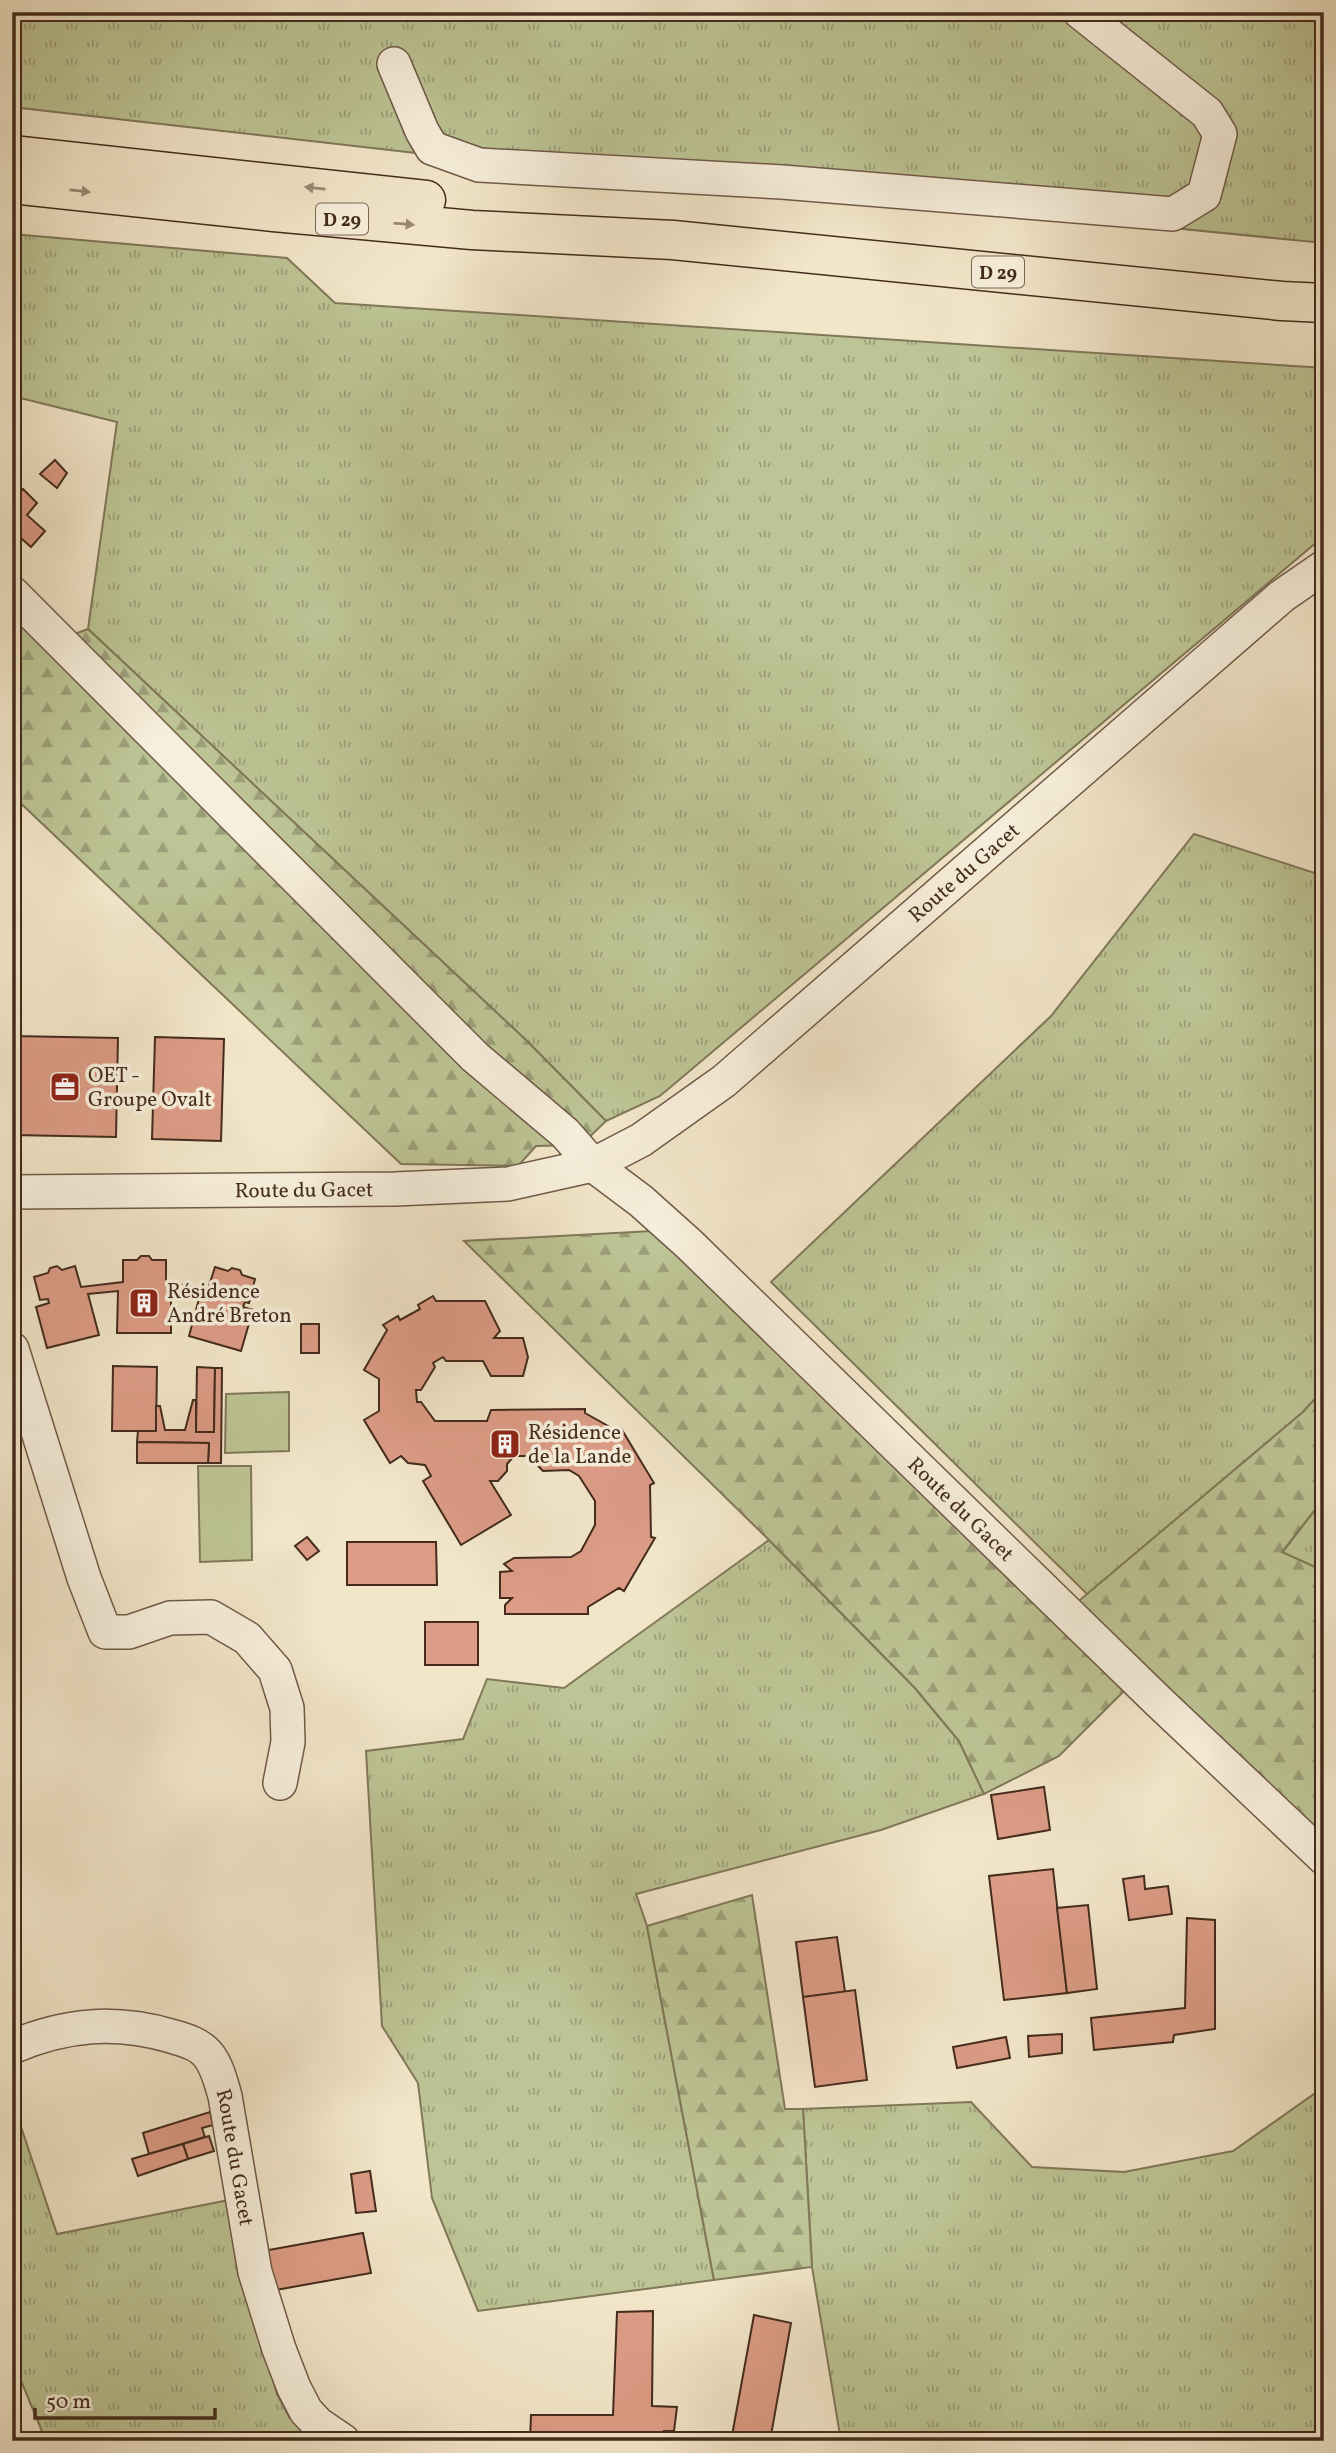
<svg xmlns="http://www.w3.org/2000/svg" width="1336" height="2453" font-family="Vollkorn,serif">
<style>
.grass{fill:url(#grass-tufts);stroke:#807859;stroke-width:2}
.forest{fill:url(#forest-firs);stroke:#807859;stroke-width:2}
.pitch{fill:#bdc495;stroke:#807859;stroke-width:2}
.building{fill:#dc9c86;stroke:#442b1d;stroke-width:2}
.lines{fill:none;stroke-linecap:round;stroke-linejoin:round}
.minor-casing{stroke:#705a48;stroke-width:36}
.major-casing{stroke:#442b1d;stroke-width:41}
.minor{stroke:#f7efdc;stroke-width:33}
.major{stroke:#f2e6c9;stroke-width:38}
.oneway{fill:#9b8873}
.labels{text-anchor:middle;stroke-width:7;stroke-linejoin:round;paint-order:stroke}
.shield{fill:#f7efdc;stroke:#7a6656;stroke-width:2}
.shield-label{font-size:19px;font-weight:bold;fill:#442b1d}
.street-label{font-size:21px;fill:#442b1d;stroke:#f7efdc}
.poi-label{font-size:21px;fill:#442b1d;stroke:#f7efdc;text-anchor:start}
</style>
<defs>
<pattern id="grass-tufts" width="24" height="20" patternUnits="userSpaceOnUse" patternTransform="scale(1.75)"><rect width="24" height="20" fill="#bdc495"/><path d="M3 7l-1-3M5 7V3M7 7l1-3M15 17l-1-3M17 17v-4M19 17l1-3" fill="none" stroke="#9b9f79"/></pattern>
<pattern id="forest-firs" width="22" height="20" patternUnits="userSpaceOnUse" patternTransform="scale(1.75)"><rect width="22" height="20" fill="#bdc495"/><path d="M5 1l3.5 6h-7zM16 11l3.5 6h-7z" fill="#9b9f79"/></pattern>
</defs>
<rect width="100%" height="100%" fill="#f2e6c9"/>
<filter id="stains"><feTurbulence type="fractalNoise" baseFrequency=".00286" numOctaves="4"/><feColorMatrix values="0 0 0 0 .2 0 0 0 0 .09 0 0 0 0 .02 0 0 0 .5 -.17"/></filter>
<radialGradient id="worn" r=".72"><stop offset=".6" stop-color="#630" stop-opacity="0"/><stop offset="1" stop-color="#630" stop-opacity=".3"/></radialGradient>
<g class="grass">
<polygon points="12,12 1324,12 1324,243 442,156 12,107"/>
<polygon points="12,234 287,258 335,303 1324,368 1324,536 660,1096 606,1121 528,1042 88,629 117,422 12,396"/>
<polygon points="1194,834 1324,876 1324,1389 1303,1412 1088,1595 771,1282 1051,1016"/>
<polygon points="1324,1498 1324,1571 1282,1553"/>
<polygon points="769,1540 915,1688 959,1741 984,1794 881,1830 636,1894 647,1926 714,2280 478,2311 432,2198 418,2083 382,2026 366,1751 463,1739 487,1679 564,1688"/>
<polygon points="1324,2087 1324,2441 841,2441 812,2267 803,2109 971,2102 1032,2167 1124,2172 1233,2151"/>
<polygon points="12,2100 57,2234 229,2200 239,2260 277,2394 289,2417 302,2429 322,2441 46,2441 12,2359"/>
</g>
<g class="forest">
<polygon points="12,616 43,646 88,629 528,1042 606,1121 581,1145 536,1146 518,1166 401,1164 12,795"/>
<polygon points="652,1231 1055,1621 1303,1412 1324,1389 1324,1498 1282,1552 1324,1571 1324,1850 1140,1675 1059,1756 984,1794 959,1741 915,1688 769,1540 464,1241"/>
<polygon points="752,1895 785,2109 803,2109 812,2267 714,2280 647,1926"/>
</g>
<g class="pitch">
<polygon points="289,1392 289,1451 225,1453 226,1394"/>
<polygon points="198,1466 251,1466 252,1560 200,1562"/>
</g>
<g class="building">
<polygon points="55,460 67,473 57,488 40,474"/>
<polygon points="23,489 37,503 27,515 45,531 31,547 12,530 12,508 16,504 12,501"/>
<polygon points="12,1036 118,1038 116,1137 12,1135"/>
<polygon points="155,1037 224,1039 221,1141 152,1139"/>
<polygon points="141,1256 149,1256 152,1260 166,1260 166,1282 208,1289 215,1267 228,1271 232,1268 240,1270 242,1275 255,1279 249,1303 245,1302 243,1307 253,1310 241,1351 189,1336 200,1295 171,1291 171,1333 117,1333 118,1291 88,1294 99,1335 47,1348 36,1307 49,1303 48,1299 40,1300 34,1277 48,1273 50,1268 57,1266 62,1270 75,1266 81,1287 123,1282 123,1260 137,1260"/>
<polygon points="433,1296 436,1301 485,1301 500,1331 494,1338 523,1338 528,1357 523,1376 491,1376 483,1361 446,1361 443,1357 433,1363 435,1367 421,1390 416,1390 417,1402 421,1402 435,1421 487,1421 491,1410 585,1409 585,1413 619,1432 622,1430 654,1483 650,1485 651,1537 655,1538 624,1591 619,1588 588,1607 588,1614 505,1614 505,1605 512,1598 500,1598 500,1572 512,1571 504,1564 514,1558 571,1557 581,1551 595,1525 595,1501 579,1476 569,1470 543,1471 528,1456 514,1456 507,1464 507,1471 498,1481 490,1481 511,1515 461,1545 423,1481 431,1476 425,1465 408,1463 401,1456 390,1463 364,1420 379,1411 379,1379 364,1370 387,1330 383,1325 398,1316 400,1320 420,1309 418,1305"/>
<rect x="301" y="1324" width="18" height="29"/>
<polygon points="113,1366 157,1367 156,1431 112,1431"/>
<polygon points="197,1367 215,1368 214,1432 196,1432"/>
<polygon points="215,1368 222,1368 221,1463 208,1463 209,1443 137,1442 138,1431 156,1431 156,1406 160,1406 165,1430 185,1430 193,1400 196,1400 196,1432 214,1432"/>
<polygon points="137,1442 209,1443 208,1463 137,1463"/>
<polygon points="307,1537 319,1551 307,1560 295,1546"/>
<polygon points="347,1542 436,1542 437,1585 347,1585"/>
<rect x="425" y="1622" width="53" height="43"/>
<polygon points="1044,1787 1050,1830 998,1839 991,1795"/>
<polygon points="1053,1869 1067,1993 1004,2000 989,1876"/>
<polygon points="1144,1876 1145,1889 1168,1886 1172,1914 1129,1920 1123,1879"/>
<polygon points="1088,1905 1097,1989 1067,1993 1057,1908"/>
<polygon points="1187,1918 1215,1920 1215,2029 1174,2035 1173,2042 1094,2050 1091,2018 1185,2008"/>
<polygon points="837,1937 845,1992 803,1997 796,1942"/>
<polygon points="855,1990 867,2080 815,2087 803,1997"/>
<polygon points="1062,2034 1062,2053 1029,2057 1028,2036"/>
<polygon points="1006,2037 1010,2058 957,2068 953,2047"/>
<polygon points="210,2112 213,2125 202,2128 205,2137 149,2154 143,2133"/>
<polygon points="209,2136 214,2151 188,2159 183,2144"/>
<polygon points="183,2144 188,2159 138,2176 132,2159"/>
<polygon points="370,2171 376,2211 356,2213 351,2174"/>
<polygon points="363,2233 371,2273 270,2291 263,2251"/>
<polygon points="653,2311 652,2406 677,2407 674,2431 664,2431 664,2441 530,2441 531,2415 613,2415 617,2312"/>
<polygon points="754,2315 791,2323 770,2441 731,2441"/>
</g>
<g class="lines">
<g class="minor-casing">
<g id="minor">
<polyline points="394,64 422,131 432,148 479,165 782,182 1173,214 1204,195 1220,134 1207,113 1080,12"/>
<path id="s1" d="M 12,593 L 475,1057 L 565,1133 L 593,1165 L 641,1201 L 689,1244 L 1157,1700 L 1324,1858"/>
<path id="s2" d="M 12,1192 L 395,1189 L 508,1184 L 593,1165 L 641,1140 L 724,1081 L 1282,596 L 1324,567"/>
<polyline points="12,1349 84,1578 105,1632 129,1632 170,1618 211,1617 247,1638 275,1670 287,1708 288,1742 280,1783"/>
<path id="s3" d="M 12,2047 C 66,2024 115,2020 171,2036 C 185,2040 200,2044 209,2056 C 218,2068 221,2083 225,2096 L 255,2272 L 279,2349 L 294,2388 L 306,2411 L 318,2424 L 343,2441"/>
</g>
</g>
<g class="major-casing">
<g id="major">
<polyline points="12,155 426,200"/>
<polyline points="12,184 274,212 472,230 673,240 1282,301 1324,303"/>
</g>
</g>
<use href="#minor" class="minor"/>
<use href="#major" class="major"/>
</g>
<defs><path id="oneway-solid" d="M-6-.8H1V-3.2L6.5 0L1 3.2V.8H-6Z" transform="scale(1.75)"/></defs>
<g class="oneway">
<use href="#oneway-solid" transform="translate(315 188) rotate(-174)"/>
<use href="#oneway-solid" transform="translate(80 191) rotate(6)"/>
<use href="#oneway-solid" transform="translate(404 224) rotate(5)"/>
</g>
<defs>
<g id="office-square" transform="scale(1.575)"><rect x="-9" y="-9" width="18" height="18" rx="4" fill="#8f2418" stroke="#f7efdc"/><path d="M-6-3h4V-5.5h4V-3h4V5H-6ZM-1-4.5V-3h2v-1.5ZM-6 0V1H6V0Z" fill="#fff"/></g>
<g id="building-square" transform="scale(1.575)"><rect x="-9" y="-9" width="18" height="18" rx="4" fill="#8f2418" stroke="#f7efdc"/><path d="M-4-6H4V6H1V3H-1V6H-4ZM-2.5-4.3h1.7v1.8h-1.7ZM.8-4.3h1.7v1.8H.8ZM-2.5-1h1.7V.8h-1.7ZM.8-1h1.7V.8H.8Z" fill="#fff"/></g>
</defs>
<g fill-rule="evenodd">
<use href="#office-square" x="65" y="1087"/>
<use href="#building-square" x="144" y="1303"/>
<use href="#building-square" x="505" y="1444"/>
</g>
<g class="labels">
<g class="shield">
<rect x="316" y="203.5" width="52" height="31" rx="5"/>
<rect x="972" y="256.5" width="52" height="31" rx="5"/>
</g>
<g class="shield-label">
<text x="342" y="226">D 29</text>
<text x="998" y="279">D 29</text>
</g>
<g class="street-label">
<text dy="7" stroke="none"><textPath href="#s2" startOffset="1057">Route du Gacet</textPath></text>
<text dy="7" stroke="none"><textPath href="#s2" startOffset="292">Route du Gacet</textPath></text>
<text dy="7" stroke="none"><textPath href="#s1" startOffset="1320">Route du Gacet</textPath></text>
<text dy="7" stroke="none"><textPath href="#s3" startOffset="312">Route du Gacet</textPath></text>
</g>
<g class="poi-label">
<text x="88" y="1082">OET -<tspan x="88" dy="24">Groupe Ovalt</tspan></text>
<text x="167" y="1298">Résidence<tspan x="167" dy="24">André Breton</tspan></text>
<text x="528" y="1439">Résidence<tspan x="528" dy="24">de la Lande</tspan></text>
</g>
</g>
<rect width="1336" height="2453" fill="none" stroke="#f2e6c9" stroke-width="42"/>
<rect x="14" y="14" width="1308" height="2425" fill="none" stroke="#442b1d" stroke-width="3.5"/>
<rect x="21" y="21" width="1294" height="2411" fill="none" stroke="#442b1d" stroke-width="2"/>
<path d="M35 2408v10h180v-10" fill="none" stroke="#442b1d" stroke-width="3.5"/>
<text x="46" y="2408" font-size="21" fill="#442b1d" stroke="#f7efdc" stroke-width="5" paint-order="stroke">50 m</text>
<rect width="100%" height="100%" filter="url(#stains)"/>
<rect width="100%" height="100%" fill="url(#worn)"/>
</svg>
